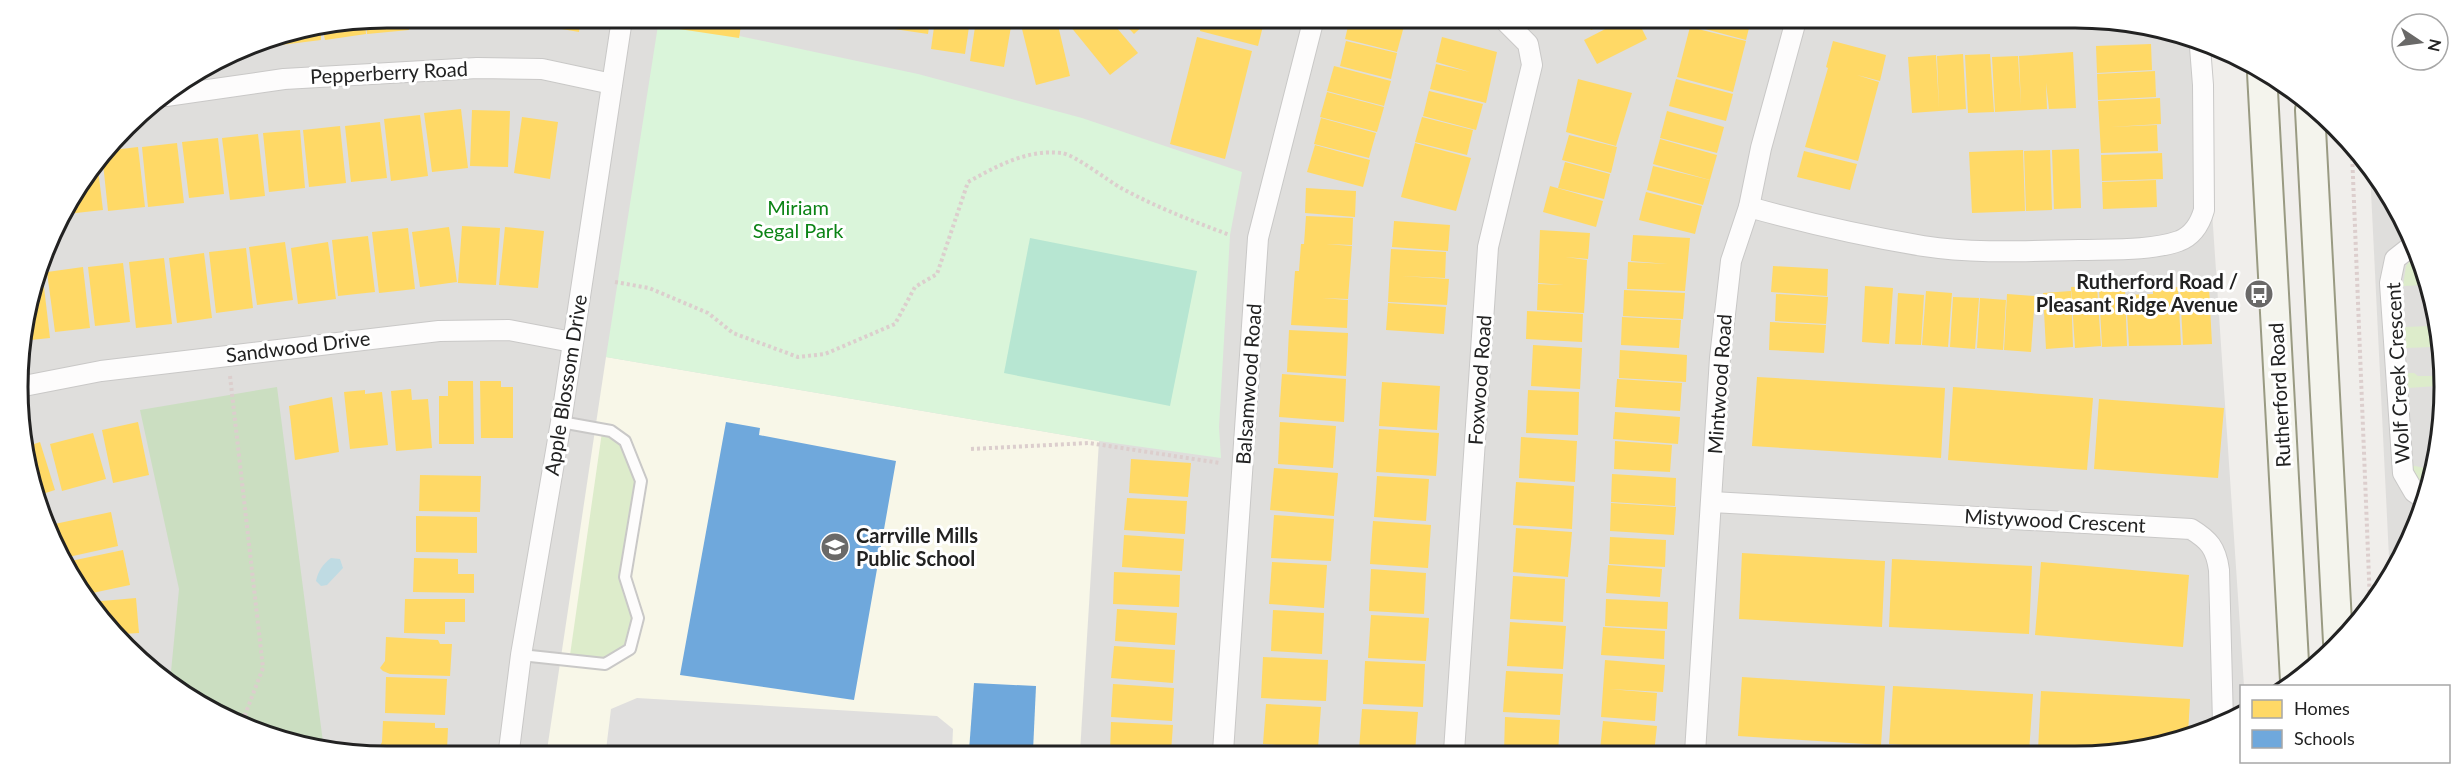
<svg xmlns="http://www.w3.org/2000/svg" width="2462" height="775" font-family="Lato,sans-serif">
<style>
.residential{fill:#dfdedc}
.education{fill:#f8f7e8}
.grass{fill:#ddeccb}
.forest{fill:#cbdec1}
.park{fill:#daf5da}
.pitch{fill:#b7e6d2}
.parking{fill:#e0dfde}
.water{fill:#bfdbe3}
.homes{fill:#ffd966}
.schools{fill:#6fa8dc}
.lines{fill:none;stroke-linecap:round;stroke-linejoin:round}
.lane-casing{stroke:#c9c8c7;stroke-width:14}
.street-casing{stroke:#c9c8c7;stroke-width:22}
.secondary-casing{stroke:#999a82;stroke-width:32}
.path{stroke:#dccecd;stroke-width:4;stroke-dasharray:3 3;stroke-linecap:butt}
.lane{stroke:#fdfcfc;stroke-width:10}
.street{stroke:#fdfcfc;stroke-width:20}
.secondary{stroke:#f4f4ed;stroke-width:28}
.labels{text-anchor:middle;stroke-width:6;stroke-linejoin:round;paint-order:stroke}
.street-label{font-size:20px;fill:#222;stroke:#fff}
.park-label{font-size:20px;fill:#0c8416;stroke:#fff}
.poi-label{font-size:20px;font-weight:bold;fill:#222;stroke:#fff;text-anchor:end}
.rim{fill:none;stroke:#222;stroke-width:3}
</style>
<rect width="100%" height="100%" fill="#f0eeeb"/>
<g class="residential">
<polygon points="387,18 2147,25 2201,48 2244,686 2242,686 2241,716 2123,754 315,750 183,695 80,593 31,483 21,340 56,224 144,110 246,46"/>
<polygon points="2370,171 2382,183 2437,316 2437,460 2394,573 2390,578"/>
</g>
<polygon class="education" points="606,357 1099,441 1080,752 547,750"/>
<g class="grass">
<polygon points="2413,257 2424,285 2403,286 2406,266"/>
<polygon points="2430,326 2432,347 2406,348 2405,327"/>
<polygon points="2406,373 2414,373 2418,376 2437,376 2437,386 2408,388"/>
<polygon points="602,432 610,434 623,443 638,482 622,579 635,619 627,646 604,660 570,655"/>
<polygon points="2411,465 2433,470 2426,489 2417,481"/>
</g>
<polygon class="forest" points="277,387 324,750 315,750 183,695 170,682 179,589 140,410"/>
<polygon class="park" points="659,19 918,74 1082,118 1242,172 1230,235 1219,427 1221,458 1099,441 606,357"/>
<polygon class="pitch" points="1030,238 1197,271 1170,406 1004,373"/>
<polygon class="parking" points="637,698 937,716 953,729 952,751 606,750 611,709"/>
<path class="water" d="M 331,558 L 340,559 L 343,568 L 327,585 L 321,586 L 316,581 C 318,571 323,564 331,558 Z"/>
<g class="homes">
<polygon points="388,18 407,18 409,30 367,34 366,22"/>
<polygon points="409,18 450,18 451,26 410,29"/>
<polygon points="453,18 494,18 494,22 454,25"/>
<polygon points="498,18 533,19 535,19 534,26"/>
<polygon points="540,19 581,19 579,32 539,25"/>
<polygon points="681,19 742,19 739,38 679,29"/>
<polygon points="896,20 930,20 928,34 894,29"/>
<polygon points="935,20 970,20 965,54 931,49"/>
<polygon points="976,20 1012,21 1004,67 970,61"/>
<polygon points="1020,21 1057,21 1070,76 1036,85"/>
<polygon points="1066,21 1111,21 1138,53 1110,75"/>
<polygon points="1122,21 1148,21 1134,34"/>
<polygon points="1202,21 1264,22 1258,46 1200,31"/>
<polygon points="1349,22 1388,22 1404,26 1397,52 1345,39"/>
<polygon points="365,23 366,34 325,40 323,31"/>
<polygon points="1588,23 1607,23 1591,30"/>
<polygon points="1617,23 1639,23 1647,39 1597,64 1584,40"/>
<polygon points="1691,23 1692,23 1750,24 1746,40 1690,25"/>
<polygon points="1690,27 1746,41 1733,92 1677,77"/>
<polygon points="321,31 321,40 281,45 280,39"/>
<polygon points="1197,37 1252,51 1225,159 1170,144"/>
<polygon points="1442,37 1497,52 1486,103 1430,89 1436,64 1470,72 1436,62"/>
<polygon points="277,40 278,46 240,50 246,46"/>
<polygon points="1346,41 1397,53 1391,79 1340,66"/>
<polygon points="1833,41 1886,55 1880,81 1857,75 1879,82 1858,161 1805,147 1828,68 1826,67"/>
<polygon points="2151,44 2152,70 2097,73 2096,46"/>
<polygon points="2073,52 2076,108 2049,109 2046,83 2047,109 1995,112 1992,57 2018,56 2021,105 2019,56"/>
<polygon points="1963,54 1966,109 1912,113 1908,57 1936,55 1939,108 1937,56"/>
<polygon points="1990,54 1994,112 1968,113 1965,55"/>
<polygon points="1334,66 1391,81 1384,106 1327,91"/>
<polygon points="2155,71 2156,97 2098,100 2097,74"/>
<polygon points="1578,79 1632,93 1616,146 1566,132"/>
<polygon points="1676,79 1733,94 1726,121 1669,106"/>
<polygon points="1429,91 1483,104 1476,130 1423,116"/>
<polygon points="1327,92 1384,107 1377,132 1320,117"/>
<polygon points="2160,98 2161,124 2110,127 2157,125 2158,151 2101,153 2098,101"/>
<polygon points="461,109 468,168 432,172 424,113"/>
<polygon points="472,110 510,111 508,167 470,166"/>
<polygon points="1667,111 1724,127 1717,153 1660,138"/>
<polygon points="420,115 428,176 391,181 384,119"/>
<polygon points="522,117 558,122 550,179 514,173"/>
<polygon points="1422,117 1473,130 1467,155 1415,142"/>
<polygon points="1321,118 1376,133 1369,158 1314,144"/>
<polygon points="380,122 387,178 351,182 345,126"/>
<polygon points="340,126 346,183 309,187 303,130"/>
<polygon points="300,130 305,188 269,192 263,133"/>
<polygon points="258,134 265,196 230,200 222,138"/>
<polygon points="1569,135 1617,147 1611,173 1562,160"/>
<polygon points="218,138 224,194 189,198 182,142"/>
<polygon points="1660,139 1717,155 1710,180 1653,164"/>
<polygon points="177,143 184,203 148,207 142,147"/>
<polygon points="1415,143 1471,158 1456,211 1401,197"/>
<polygon points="1315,145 1370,160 1363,187 1307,172"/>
<polygon points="138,147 145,207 108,211 103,163 113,150"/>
<polygon points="2079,149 2081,208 2054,209 2052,150"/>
<polygon points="2023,150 2025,211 1972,213 1969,152"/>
<polygon points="2050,150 2052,210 2026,211 2024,151"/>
<polygon points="1804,151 1857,164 1850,190 1797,177"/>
<polygon points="2162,153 2163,179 2102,181 2101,155"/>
<polygon points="1565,162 1610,174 1604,199 1558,188"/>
<polygon points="1653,166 1710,180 1703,205 1647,190"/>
<polygon points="98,169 103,210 67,214 66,211"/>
<polygon points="2156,180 2157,207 2103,209 2102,182"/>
<polygon points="1550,186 1603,201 1596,227 1543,212"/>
<polygon points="1306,188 1356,191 1355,217 1305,213"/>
<polygon points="1646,192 1702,206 1695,234 1639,220"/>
<polygon points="1306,216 1353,218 1352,245 1326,244 1352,246 1348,299 1322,298 1348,300 1347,328 1291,325 1295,271 1299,271 1301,244 1304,244"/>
<polygon points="1394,221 1450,225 1448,251 1392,247"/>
<polygon points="462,226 500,228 496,285 458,283"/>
<polygon points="449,227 457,282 420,287 412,232"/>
<polygon points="505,227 544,231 538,288 499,285"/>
<polygon points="408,228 415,289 379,293 372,232"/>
<polygon points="1540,230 1590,233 1588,259 1566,257 1587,260 1584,313 1537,310 1538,284 1564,285 1538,283"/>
<polygon points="1633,235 1690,238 1685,291 1627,289 1628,262 1668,264 1631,261"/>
<polygon points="368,236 375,292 338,296 332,240"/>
<polygon points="285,242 293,300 257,305 249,247"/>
<polygon points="328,242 336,299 298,304 291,248"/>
<polygon points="246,248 253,308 216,313 209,252"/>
<polygon points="1391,249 1446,252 1445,278 1401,276 1449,279 1447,305 1388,302"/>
<polygon points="204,253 212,318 177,323 169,258"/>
<polygon points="164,258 172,324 136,328 129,262"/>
<polygon points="123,263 130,322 95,326 88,267"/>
<polygon points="1773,266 1828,269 1827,296 1771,292"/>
<polygon points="83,267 90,328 55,332 47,272"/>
<polygon points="42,270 50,338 21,341 21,340"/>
<polygon points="1865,286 1893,288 1889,344 1862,342"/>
<polygon points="2097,286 2101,346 2075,348 2071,287"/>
<polygon points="2125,287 2127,346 2102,347 2099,289"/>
<polygon points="2178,287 2181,345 2129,346 2126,295 2153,294 2153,289"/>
<polygon points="2209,288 2212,344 2183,345 2180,289"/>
<polygon points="1624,290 1685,293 1683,319 1623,316"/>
<polygon points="1926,291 1952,293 1948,347 1922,345"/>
<polygon points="2071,291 2073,347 2046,349 2043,293"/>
<polygon points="1898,293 1924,295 1921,345 1895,344"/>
<polygon points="1776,294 1828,297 1826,324 1775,321"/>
<polygon points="2007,294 2035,296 2031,352 2004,350"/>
<polygon points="1953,297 1979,298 1975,349 1950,347"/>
<polygon points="1980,298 2006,300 2003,350 1977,348"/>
<polygon points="1388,303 1446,307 1444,334 1386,330"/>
<polygon points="1527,311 1583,314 1582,342 1526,339"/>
<polygon points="1622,317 1681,320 1679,348 1621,345"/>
<polygon points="1770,322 1826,325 1824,353 1769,350"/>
<polygon points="1289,330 1348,333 1346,376 1287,372"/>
<polygon points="1533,345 1582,348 1580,389 1531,386"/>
<polygon points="1620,350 1687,355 1686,382 1619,378"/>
<polygon points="1282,374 1346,379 1344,422 1279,417"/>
<polygon points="1757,377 1945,388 1941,458 1752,446"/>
<polygon points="1617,379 1682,383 1680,411 1615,407"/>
<polygon points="448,381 473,381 474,444 439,444 439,396 448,396"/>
<polygon points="480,381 501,381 501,387 513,387 513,438 481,438"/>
<polygon points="1382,382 1440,386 1437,430 1379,426"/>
<polygon points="1953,387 2093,398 2087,470 1948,460"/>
<polygon points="411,389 412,400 428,399 432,448 396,451 391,391"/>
<polygon points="365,390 365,394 382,392 388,445 350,449 344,392"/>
<polygon points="1528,390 1579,392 1578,435 1526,433"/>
<polygon points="332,397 339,452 295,460 289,406"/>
<polygon points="2099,399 2224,408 2218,478 2094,469"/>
<polygon points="1615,412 1680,417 1678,444 1613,439"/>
<polygon points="138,422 149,475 113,483 102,430"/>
<polygon points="1280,422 1336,426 1333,468 1278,464"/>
<polygon points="1379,429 1439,433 1436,476 1376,472"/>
<polygon points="93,433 106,479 62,491 50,444"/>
<polygon points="1521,437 1577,441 1575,482 1519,478"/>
<polygon points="1615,441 1672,445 1670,472 1614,469"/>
<polygon points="40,442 55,490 36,496 31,483 28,446"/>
<polygon points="1131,459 1191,463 1188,497 1129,493"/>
<polygon points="1274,468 1338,473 1334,516 1270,510"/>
<polygon points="1612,474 1676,478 1675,506 1611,502"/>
<polygon points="420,475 481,476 480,512 419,511"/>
<polygon points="1377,476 1429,479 1426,521 1374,517"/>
<polygon points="1516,482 1574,486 1572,529 1513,525"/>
<polygon points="1127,498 1187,501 1185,534 1124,530"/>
<polygon points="1611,503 1676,507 1674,535 1610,531"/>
<polygon points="111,512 118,546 64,558 50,525"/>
<polygon points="1274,515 1334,519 1331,561 1271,558"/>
<polygon points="416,516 477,517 477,553 416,552"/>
<polygon points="1373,521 1431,525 1428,568 1370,564"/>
<polygon points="1516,528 1572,532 1568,577 1513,572"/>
<polygon points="1124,535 1184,539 1182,571 1122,567"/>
<polygon points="1610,537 1666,540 1665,567 1609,564"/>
<polygon points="123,550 130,585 83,595 66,562"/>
<polygon points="1742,553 1885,561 1882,627 1739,619"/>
<polygon points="414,558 458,559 458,574 474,574 474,593 413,592"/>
<polygon points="1892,559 2032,566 2029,634 1889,627"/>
<polygon points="1272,562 1327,565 1324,608 1269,604"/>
<polygon points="2041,562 2189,575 2183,647 2035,635"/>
<polygon points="1608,565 1662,569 1660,597 1606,593"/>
<polygon points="1371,569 1426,573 1424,614 1369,611"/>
<polygon points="1114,572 1180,575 1179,607 1113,604"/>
<polygon points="1513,576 1565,579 1563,622 1510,619"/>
<polygon points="136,598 139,633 122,634 90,602"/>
<polygon points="405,599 465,599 465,622 445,622 445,634 404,633"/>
<polygon points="1606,599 1668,602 1667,629 1605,626"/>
<polygon points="1117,609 1177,613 1175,645 1115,641"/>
<polygon points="1273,610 1324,613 1322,654 1271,651"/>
<polygon points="1371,615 1429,618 1426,661 1368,658"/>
<polygon points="1510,622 1566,626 1563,669 1507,666"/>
<polygon points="1603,627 1665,631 1664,659 1601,655"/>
<polygon points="386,637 438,640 440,644 452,644 450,676 390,674 383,671 380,668 385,661"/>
<polygon points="1114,646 1175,650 1173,683 1111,678"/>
<polygon points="1263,657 1328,660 1326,701 1261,698"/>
<polygon points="1605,660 1665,665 1663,692 1609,689 1657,693 1655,721 1601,717"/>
<polygon points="1365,661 1425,664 1423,707 1363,704"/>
<polygon points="1506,671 1563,674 1560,715 1503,712"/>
<polygon points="386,677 447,679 445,715 385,713"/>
<polygon points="1742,677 1885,686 1881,745 1738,736"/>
<polygon points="1113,684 1174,688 1172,721 1111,717"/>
<polygon points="1893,686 2033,694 2029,753 1889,744"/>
<polygon points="2041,691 2190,699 2188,734 2123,754 2038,750"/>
<polygon points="1266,704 1321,707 1318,748 1263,744"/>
<polygon points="1362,709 1418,712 1415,752 1359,750"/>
<polygon points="1505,717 1560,720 1558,753 1504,752"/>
<polygon points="383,721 435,723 435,728 448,728 447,750 378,750 382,742"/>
<polygon points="1603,721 1657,726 1654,753 1600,750"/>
<polygon points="1111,722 1173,725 1171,752 1110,752"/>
<polygon points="1262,748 1287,750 1287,752 1262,752"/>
</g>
<g class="schools">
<polygon points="726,422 760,428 759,435 896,461 854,700 680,675"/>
<polygon points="974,683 1036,686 1033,751 969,751"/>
</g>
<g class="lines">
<g class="lane-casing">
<polyline id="lane" points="521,655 605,664 630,649 638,618 625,577 641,481 625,441 611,431 561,422"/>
</g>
<g class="street-casing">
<g id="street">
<polyline points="166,96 284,79 477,68 542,69 612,84"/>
<path d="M 1749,207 C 1806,223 1864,236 1923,246 C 1975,254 2027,251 2079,250 C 2108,249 2151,251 2179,241 C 2192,236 2200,224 2204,210 L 2203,85 L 2200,47"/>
<polyline points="2409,248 2395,259 2390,283 2403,473 2414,492 2423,498"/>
<polyline points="24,386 101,371 439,331 509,330 572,342"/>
<path d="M 1712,502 L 2191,529 C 2209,540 2216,548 2219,570 L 2223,723"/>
<polyline points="509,750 521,655 561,422 622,19"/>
<polyline points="1223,752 1258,238 1313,22"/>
<polyline points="1454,752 1488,247 1532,65 1528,44 1507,23"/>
<polyline points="1695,753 1720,358 1731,261 1749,207 1761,148 1795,24"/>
</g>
</g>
<g class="secondary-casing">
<g id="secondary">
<polyline points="2262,73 2295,681"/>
<polyline points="2310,110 2338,642"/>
</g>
</g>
<g class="path">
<polyline points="2352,152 2370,603"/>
<path d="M 615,282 L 649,288 L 708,313 L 733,333 L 798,357 L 825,354 L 895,324 L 915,287 L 937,274 L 968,182 C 997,166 1027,149 1062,153 C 1075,155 1107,180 1121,188 C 1156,207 1192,221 1230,235"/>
<polyline points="230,376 263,668 243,720"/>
<polyline points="971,449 1089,443 1220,463"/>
</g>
<use href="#lane" class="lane"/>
<use href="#street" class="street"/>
<use href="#secondary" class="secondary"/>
</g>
<defs>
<g id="bus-disc" transform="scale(1.5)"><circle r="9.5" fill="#6a6968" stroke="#fff"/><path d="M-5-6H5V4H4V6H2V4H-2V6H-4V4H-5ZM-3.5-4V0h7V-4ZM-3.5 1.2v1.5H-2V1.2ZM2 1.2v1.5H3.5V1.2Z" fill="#fff"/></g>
<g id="school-disc" transform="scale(1.5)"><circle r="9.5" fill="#6a6968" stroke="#fff"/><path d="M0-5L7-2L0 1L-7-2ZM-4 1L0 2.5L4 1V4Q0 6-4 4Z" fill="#fff"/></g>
</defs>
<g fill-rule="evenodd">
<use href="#bus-disc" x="2259" y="294"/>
<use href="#school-disc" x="835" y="547"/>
</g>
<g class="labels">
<g class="street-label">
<text transform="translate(389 73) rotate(-3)" y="7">Pepperberry Road</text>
<text transform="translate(298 347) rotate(-7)" y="7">Sandwood Drive</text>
<text transform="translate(2398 373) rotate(-93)" y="7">Wolf Creek Crescent</text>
<text transform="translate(1480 380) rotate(-86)" y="7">Foxwood Road</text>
<text transform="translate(1249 384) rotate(-86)" y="7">Balsamwood Road</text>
<text transform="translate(1720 384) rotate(-86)" y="7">Mintwood Road</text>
<text transform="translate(566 385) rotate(-81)" y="7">Apple Blossom Drive</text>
<text transform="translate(2280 395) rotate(-93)" y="7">Rutherford Road</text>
<text transform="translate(2055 521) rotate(3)" y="7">Mistywood Crescent</text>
</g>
<g class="park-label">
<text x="798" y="215">Miriam<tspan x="798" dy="23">Segal Park</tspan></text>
</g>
<g class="poi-label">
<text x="2238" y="289">Rutherford Road /<tspan x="2238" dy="23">Pleasant Ridge Avenue</tspan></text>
<text x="856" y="543" text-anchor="start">Carrville Mills<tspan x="856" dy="23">Public School</tspan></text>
</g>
</g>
<path d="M0 0H2462V775H0ZM387 28H2075A359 359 0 0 1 2434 387V387A359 359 0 0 1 2075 746H387A359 359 0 0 1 28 387V387A359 359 0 0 1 387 28Z" fill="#fff" fill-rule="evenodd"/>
<path class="rim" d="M387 28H2075A359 359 0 0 1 2434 387V387A359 359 0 0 1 2075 746H387A359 359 0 0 1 28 387V387A359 359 0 0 1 387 28Z"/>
<rect x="2240" y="685" width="210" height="78" fill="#ffffff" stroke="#a7a7a7" stroke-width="1.5"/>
<rect x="2252" y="700" width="30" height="18" fill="#ffd966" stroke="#a7a7a7" stroke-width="1.5"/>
<text x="2294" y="715" font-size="18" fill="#222222">Homes</text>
<rect x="2252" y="730" width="30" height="18" fill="#6fa8dc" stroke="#a7a7a7" stroke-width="1.5"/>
<text x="2294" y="745" font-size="18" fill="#222222">Schools</text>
<g transform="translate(2420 42) rotate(103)"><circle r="28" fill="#ffffff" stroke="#a7a7a7" stroke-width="1.5"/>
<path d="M0-4.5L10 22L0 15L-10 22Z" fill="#6a6968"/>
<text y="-9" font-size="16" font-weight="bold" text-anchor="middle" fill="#222222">N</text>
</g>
</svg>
